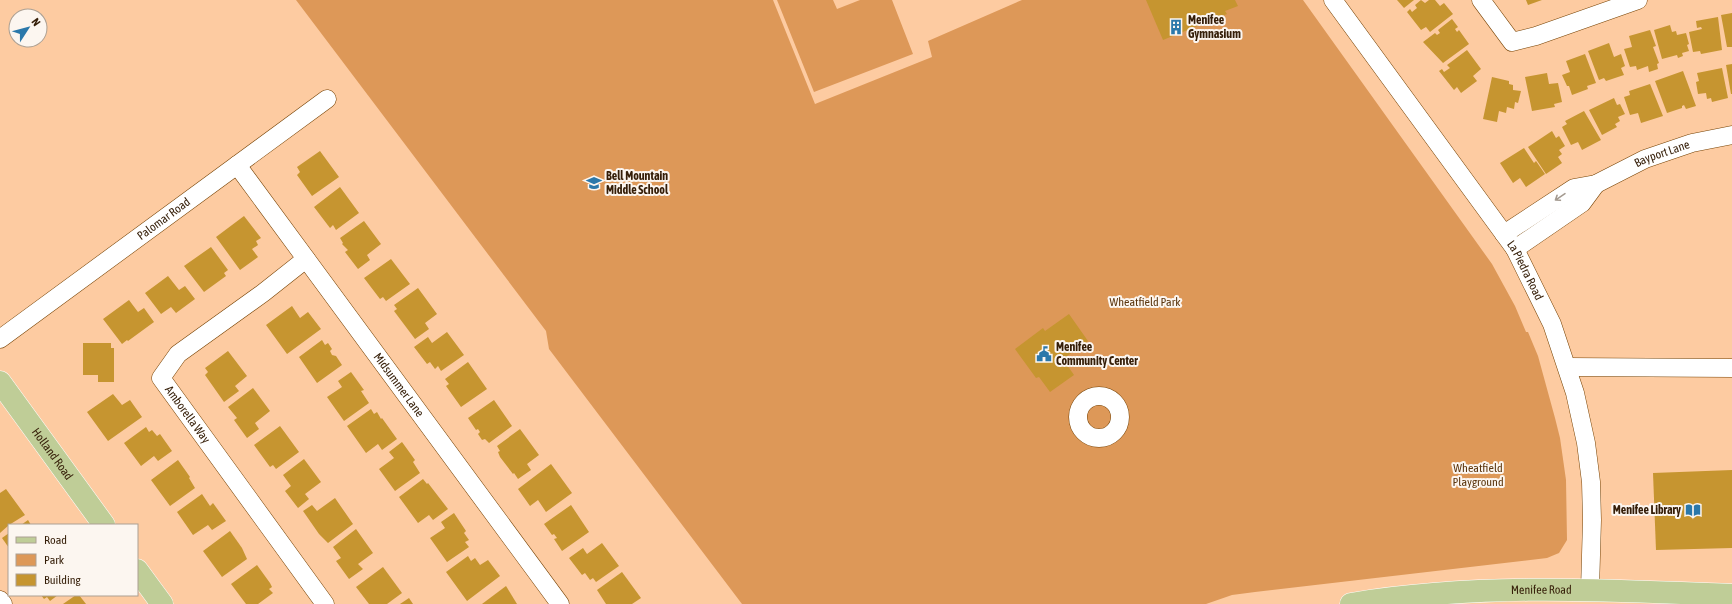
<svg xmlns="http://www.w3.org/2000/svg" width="1732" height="604" font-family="'Asap Condensed',sans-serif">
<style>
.green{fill:#dd9858}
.building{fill:#c69530}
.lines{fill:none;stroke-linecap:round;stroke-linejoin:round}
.minor-casing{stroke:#764203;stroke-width:19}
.major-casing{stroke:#fff;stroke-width:23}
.minor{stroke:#fff;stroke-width:18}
.major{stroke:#bfcd97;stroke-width:22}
.oneway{stroke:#a49a90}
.labels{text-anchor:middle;stroke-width:4;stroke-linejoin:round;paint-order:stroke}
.poi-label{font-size:12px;font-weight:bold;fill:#351e08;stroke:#fcf6f0;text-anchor:start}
.street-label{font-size:12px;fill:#351e08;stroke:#fcf6f0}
.park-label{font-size:12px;fill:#5b350d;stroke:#fcf6f0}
</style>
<rect width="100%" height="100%" fill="#fdcba1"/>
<g class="green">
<polygon points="296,0 773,0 815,104 932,57 928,41 1022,0 1303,0 1492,264 1515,306 1526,332 1528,332 1538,356 1555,418 1560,438 1566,480 1567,540 1559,553 1547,558 1255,592 1232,595 1206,604 742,604 549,349 546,331"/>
<polygon points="777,0 833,0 837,9 860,0 892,0 913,54 814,92"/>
</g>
<g class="building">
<polygon points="1146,0 1235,0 1238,6 1225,11 1227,14 1163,40"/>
<polygon points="1397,0 1414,0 1404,8"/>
<polygon points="1421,0 1425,3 1429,0 1435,0 1440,6 1444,3 1453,14 1430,32 1426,27 1421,30 1407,12 1410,9 1412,12 1417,8 1415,5"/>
<polygon points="1526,0 1542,0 1528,5"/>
<polygon points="1732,13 1732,47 1727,47 1721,15"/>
<polygon points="1718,17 1722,50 1701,54 1700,51 1693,52 1689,32 1702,29 1701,27 1697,28 1696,21"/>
<polygon points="1452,19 1458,27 1455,29 1457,32 1459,30 1469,44 1443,63 1423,42 1435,33 1437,35 1440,33 1438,30"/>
<polygon points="1670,25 1672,32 1676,31 1677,35 1686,33 1689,44 1687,45 1689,51 1682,53 1683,56 1678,58 1677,55 1662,59 1654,30"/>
<polygon points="1650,30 1656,46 1653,47 1659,63 1657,64 1658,69 1649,72 1648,66 1637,70 1636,66 1630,67 1624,49 1632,47 1629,36"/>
<polygon points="1609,43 1614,57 1621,54 1625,66 1621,68 1624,75 1606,81 1604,78 1599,80 1588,51"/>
<polygon points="1467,50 1481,69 1473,76 1477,81 1461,93 1457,87 1454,90 1439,71 1442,69 1444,72 1450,68 1447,65"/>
<polygon points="1585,54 1596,83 1587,86 1588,89 1572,95 1569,86 1567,86 1562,75 1570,72 1566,61"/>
<polygon points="1732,64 1732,94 1731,94 1726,65"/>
<polygon points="1722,68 1728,98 1712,102 1711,98 1707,99 1706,93 1698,94 1696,82 1699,81 1697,73"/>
<polygon points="1683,71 1696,106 1686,109 1684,105 1682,106 1682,108 1667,113 1655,81"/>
<polygon points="1547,73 1549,84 1558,83 1562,102 1554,104 1555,107 1532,111 1525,77"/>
<polygon points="1492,77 1509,81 1509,84 1513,85 1513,90 1521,91 1518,103 1515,102 1514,109 1507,107 1506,113 1499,111 1497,122 1483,119"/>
<polygon points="1650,84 1663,116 1641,123 1638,113 1630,115 1624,97 1630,95 1629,91"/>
<polygon points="1614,98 1617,105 1620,104 1625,114 1618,117 1620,121 1615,124 1617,127 1602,135 1589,110"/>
<polygon points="1584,111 1601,140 1582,150 1578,142 1571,145 1562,127 1567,124 1565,121"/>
<polygon points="1552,131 1556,138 1559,136 1565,146 1559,150 1562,154 1558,157 1562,163 1546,174 1528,147"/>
<polygon points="1524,148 1534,163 1536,161 1545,174 1526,187 1520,178 1513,183 1500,163"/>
<polygon points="320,151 339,177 312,196 297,175 300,172 297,167"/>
<polygon points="340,187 359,213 336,230 333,225 330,228 314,207"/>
<polygon points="244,216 261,238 256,241 258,245 252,249 258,257 240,270 216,237"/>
<polygon points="364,221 381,244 367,255 370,260 358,269 345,252 348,250 342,244 343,243 340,238"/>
<polygon points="211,247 228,270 224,273 226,276 204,292 184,266"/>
<polygon points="391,259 410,284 386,301 383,297 380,299 364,278"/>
<polygon points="168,276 179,290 185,286 195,299 176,313 171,307 161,314 145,293"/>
<polygon points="418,288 437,314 425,323 429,329 415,339 394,311 397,309 394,305"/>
<polygon points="129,300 138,312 144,308 154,322 128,341 127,340 122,344 103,319"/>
<polygon points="292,306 300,318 308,312 321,329 287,354 266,325"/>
<polygon points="1069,314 1088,341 1063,359 1074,375 1050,392 1039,377 1036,378 1015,349 1043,328 1045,331"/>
<polygon points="447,332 464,355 441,371 438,366 435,369 430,362 427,364 414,347 428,337 432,343"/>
<polygon points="322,340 325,345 328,343 332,349 330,351 332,355 336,356 342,365 317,383 299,357"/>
<polygon points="83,343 111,343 111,348 114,348 114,382 98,382 98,375 83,375"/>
<polygon points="228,351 247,376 235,386 239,391 224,402 205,375 208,372 205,368"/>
<polygon points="468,362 487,389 461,407 446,386 449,384 445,379"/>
<polygon points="351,372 364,390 361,391 369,403 344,421 327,397 342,387 338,381"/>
<polygon points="253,388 270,411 255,423 259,429 247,438 234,420 237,418 228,407"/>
<polygon points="113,394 122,405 130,400 142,417 108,441 87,412"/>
<polygon points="494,400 512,426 489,443 485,439 482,440 478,434 480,432 478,429 476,430 468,418"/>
<polygon points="371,409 374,414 377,412 381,419 382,418 397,439 382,450 378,444 366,453 347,426"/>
<polygon points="280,426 299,452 276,469 273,465 270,467 254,445"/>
<polygon points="146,427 149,432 152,430 157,436 160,434 172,451 158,461 154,456 141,466 124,443"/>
<polygon points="520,429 539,455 527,464 531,470 518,479 514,473 513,474 500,457 498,452 500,451 497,446"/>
<polygon points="402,442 415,460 413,462 420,473 395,491 379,469 394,458 389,452"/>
<polygon points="304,459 321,482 305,494 309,499 298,508 285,491 291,486 283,475"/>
<polygon points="178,460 190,477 189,478 195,488 170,506 151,480"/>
<polygon points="551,464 572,493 546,512 538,500 530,506 518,489"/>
<polygon points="1732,470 1732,548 1656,550 1653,473"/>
<polygon points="423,479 427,484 428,483 448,509 433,520 429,515 418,523 399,497"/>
<polygon points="6,489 25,515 9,525 0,533 0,493"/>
<polygon points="202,494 210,506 213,503 226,521 212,530 208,525 193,535 177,512"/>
<polygon points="335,498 353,524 328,543 319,534 303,511 312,505 317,511"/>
<polygon points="571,505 589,532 562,551 554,539 557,538 554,534 552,535 544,524"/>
<polygon points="454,513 466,531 464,533 469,540 465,542 469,547 447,562 430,538 445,528 441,522"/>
<polygon points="28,520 31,525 21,525"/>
<polygon points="356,529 373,553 358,564 363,569 349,579 336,561 341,558 333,547"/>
<polygon points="230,531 242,548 247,559 222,577 203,551"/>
<polygon points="9,533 9,548 2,538"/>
<polygon points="602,543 619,566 596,582 593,578 590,580 585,573 582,575 569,558 583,548 587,554"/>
<polygon points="468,556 471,561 475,558 480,565 488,560 500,576 467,601 446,572"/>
<polygon points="257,565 270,583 272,587 269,589 273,593 258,604 246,604 231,584"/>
<polygon points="383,567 402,593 387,604 369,604 356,587"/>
<polygon points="622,572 641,598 632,604 606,604 597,590"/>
<polygon points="506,586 517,604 482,604"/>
<polygon points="41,595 58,595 50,601 47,597 44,599"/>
<polygon points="76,595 79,595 86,604 63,604"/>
<polygon points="409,598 413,604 400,604"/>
</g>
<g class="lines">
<g class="minor-casing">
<g id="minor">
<path id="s1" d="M 1333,0 L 1515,249 L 1552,324 L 1575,393 L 1586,443 L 1591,482 L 1592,520 L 1590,590"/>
<polyline points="1481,0 1512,42 1536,36 1638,0"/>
<path id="s2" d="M 237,165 L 560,604"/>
<path id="s3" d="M 1504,234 L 1574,188 L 1596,184 L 1645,159 L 1692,143 L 1732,135"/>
<polyline points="1515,249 1582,203 1596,184"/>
<path id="s4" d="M 306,259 L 263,293 L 178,354 L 161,378 L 325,604"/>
<path id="s5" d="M 0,339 L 327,99"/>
<polyline points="1567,367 1732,368"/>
<circle cx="1099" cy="417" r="21"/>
<polyline points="0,600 3,604"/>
</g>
</g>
<g class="major-casing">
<g id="major">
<path id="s6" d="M 0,382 L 104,525"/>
<polyline points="137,570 162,604"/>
<path id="s7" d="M 1351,604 C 1477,583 1605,590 1732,595"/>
</g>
</g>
<use href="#minor" class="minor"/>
<use href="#major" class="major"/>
</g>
<defs><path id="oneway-shaft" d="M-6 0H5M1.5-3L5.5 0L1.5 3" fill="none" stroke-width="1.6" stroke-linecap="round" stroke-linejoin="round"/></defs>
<use class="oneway" href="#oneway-shaft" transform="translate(1560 197) rotate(146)"/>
<defs>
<g id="building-bare" transform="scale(1.2)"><path d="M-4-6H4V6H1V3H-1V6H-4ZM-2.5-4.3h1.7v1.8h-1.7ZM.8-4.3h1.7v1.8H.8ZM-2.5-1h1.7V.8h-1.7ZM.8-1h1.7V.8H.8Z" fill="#2b78aa" stroke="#fcf6f0" stroke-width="2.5" paint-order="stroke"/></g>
<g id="school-bare" transform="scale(1.2)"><path d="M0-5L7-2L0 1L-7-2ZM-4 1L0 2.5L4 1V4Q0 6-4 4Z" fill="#2b78aa" stroke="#fcf6f0" stroke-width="2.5" paint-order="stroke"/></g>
<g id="civic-bare" transform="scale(1.2)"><path d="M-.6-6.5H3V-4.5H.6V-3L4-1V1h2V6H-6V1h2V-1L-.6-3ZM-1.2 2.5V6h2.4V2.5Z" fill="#2b78aa" stroke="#fcf6f0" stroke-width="2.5" paint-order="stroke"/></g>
<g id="library-bare" transform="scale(1.2)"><path d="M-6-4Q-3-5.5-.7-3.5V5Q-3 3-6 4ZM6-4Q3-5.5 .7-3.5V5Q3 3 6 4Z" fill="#2b78aa" stroke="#fcf6f0" stroke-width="2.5" paint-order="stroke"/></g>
</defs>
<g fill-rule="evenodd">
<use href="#building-bare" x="1176" y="27"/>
<use href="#school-bare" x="594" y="183"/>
<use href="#civic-bare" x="1044" y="354"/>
<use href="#library-bare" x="1693" y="510"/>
</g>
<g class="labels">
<g class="poi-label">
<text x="1188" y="24">Menifee<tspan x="1188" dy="14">Gymnasium</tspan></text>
<text x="606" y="180">Bell Mountain<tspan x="606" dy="14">Middle School</tspan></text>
<text x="1056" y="351">Menifee<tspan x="1056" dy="14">Community Center</tspan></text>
<text x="1681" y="514" text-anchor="end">Menifee Library</text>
</g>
<g class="street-label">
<text dy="4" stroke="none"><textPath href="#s3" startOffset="179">Bayport Lane</textPath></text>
<text dy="4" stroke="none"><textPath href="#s5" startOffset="203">Palomar Road</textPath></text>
<text dy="4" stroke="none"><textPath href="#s1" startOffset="332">La Piedra Road</textPath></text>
<text dy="4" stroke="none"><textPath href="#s2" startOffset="273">Midsummer Lane</textPath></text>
<text dy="4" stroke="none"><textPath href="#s4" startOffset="234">Amborella Way</textPath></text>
<text dy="4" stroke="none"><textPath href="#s6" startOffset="89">Holland Road</textPath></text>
<text dy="4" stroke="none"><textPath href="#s7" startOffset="191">Menifee Road</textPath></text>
</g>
<g class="park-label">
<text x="1145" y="306">Wheatfield Park</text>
<text x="1478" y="472">Wheatfield<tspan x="1478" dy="14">Playground</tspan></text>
</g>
</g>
<rect x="8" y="524" width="130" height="72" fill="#fcf6f0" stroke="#aca093"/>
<rect x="16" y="537" width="20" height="6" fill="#bfcd97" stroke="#aca093"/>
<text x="44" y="544" font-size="12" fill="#351e08">Road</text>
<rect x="16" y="554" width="20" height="12" fill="#dd9858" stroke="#aca093"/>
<text x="44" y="564" font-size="12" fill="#351e08">Park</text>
<rect x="16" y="574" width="20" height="12" fill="#c69530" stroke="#aca093"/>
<text x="44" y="584" font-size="12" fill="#351e08">Building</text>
<g transform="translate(28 28) rotate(54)"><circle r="19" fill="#fcf6f0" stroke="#aca093"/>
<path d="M0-3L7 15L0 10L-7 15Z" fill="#2b78aa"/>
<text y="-6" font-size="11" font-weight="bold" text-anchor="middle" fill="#351e08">N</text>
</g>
</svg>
